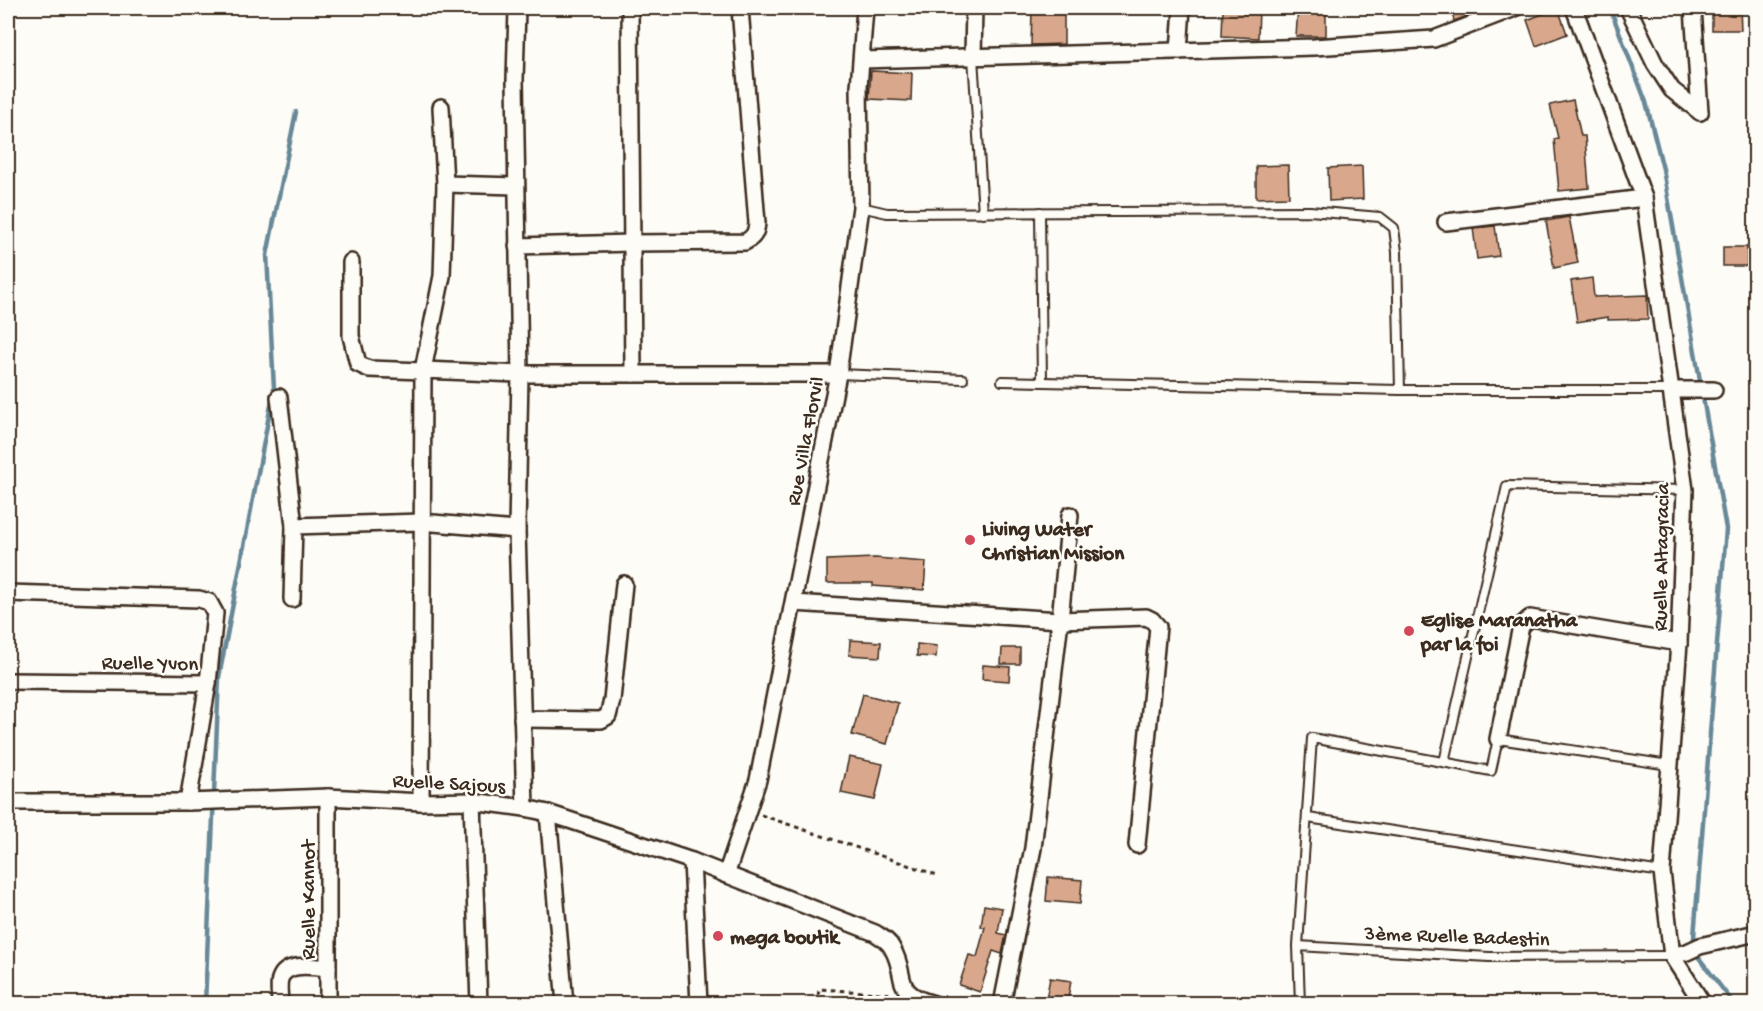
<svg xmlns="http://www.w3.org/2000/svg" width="1763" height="1011" font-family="'Gochi Hand',sans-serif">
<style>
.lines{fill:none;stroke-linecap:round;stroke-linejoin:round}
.stream{stroke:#688897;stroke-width:4.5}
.building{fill:#d9a88c;stroke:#3b2a1e;stroke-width:1.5}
.lane-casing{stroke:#3b2a1e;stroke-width:12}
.street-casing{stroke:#3b2a1e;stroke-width:20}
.path{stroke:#3b2a1e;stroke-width:3;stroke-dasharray:4.5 4.5;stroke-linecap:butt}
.lane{stroke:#fdfcf7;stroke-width:8}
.street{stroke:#fdfcf7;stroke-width:15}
.poi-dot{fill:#d1495b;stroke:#fdfcf7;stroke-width:2}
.labels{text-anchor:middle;stroke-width:5;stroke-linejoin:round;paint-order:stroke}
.street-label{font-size:21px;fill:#3b2a1e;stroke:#fdfcf7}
.poi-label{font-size:21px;font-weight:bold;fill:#3b2a1e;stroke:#fdfcf7;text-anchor:start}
</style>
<rect width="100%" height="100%" fill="#fdfcf7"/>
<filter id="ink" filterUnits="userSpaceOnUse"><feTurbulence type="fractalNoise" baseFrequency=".0167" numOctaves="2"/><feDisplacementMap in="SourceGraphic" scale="12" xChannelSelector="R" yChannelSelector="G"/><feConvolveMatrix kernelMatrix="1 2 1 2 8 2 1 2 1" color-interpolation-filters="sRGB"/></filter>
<g filter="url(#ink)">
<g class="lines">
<g class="stream">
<polyline points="1610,8 1646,102 1663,169 1726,529 1693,950 1734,1004"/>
<polyline points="205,1004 219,677 274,389 267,255 296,112"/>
</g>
</g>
<g class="building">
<polygon points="1223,8 1259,8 1258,38 1222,36"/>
<polygon points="1298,8 1326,8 1326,36 1296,36"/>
<polygon points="1451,8 1489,8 1454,21"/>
<polygon points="1558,8 1567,34 1536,46 1527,20"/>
<polygon points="1712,8 1740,8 1741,30 1712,30"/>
<polygon points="1032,11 1064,12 1064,44 1031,45"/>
<polygon points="871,71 912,73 911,101 869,99"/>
<polygon points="1573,100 1581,136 1585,136 1589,188 1559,191 1554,139 1558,138 1550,105"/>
<polygon points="1288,165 1289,197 1256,198 1256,166"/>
<polygon points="1362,166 1363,199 1329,201 1328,168"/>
<polygon points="1569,217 1578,263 1554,268 1546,221"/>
<polygon points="1495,226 1499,256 1477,259 1473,228"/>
<rect x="1723" y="247" width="24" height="19"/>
<polygon points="1592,278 1594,297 1647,295 1648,319 1608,320 1608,317 1577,322 1571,281"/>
<polygon points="875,558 926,562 924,590 873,586 873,583 827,583 827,560"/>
<polygon points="850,640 881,642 880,657 849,655"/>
<polygon points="917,644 937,646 936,657 917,656"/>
<polygon points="1002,648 1020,648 1020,664 1001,664"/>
<polygon points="983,665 1010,667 1009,681 982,679"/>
<polygon points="863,694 898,703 887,744 852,735"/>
<polygon points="849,757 883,764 875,800 841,793"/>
<polygon points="1048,877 1082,880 1080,904 1046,901"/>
<polygon points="984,905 1002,908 998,933 1006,935 1002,954 993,951 980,992 959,985 969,955 977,957 985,927 981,927"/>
<polygon points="1050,978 1071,981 1067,1004 1045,1004"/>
</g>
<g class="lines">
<g class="lane-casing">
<g id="lane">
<polyline points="973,57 983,213"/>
<polyline points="861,207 887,213 1310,211 1380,217 1394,228 1397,252 1400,390"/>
<polyline points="1040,212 1042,381"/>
<polyline points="838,374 963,379"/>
<polyline points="1002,381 1400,390 1671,390"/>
<polyline points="1444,762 1507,486 1685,490"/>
<polyline points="1308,818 1662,872"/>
<polyline points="1298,946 1312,738 1491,771 1498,739 1669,765"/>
<polyline points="1300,1004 1298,946 1489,957 1672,956"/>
</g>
</g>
<g class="street-casing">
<g id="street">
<polyline points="517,8 515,80 520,374 517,530 525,808"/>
<polyline points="630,8 633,374"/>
<polyline points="1574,8 1644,198 1685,490 1679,643 1662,872 1672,956 1703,1004"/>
<polyline points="1628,8 1655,64 1672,90 1700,112"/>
<polyline points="1693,8 1700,112"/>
<polyline points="1179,51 1182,8"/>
<polyline points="973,57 974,8"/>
<polyline points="862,60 1314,47 1434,39 1515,8"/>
<polyline points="445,184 516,186"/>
<polyline points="1446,222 1644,198"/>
<path d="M 517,246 L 632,243 L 745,242 C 754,237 756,233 757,223 L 740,8"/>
<polyline points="351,262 351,336 358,364 369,369 423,371"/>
<polyline points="423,370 442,276 445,184 441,107"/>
<polyline points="1671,390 1714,390"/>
<polyline points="279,397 294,526 292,599"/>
<polyline points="294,526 421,522 517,530"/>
<polyline points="8,593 199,599 209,602 215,613 208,683 188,802"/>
<polyline points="794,603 1060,620 1146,617 1152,620 1158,627 1137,845"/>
<polyline points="8,681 208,683"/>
<polyline points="522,719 601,720 608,716 612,700 624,584"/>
<polyline points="1498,739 1521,626 1530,618 1679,643"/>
<polyline points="472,801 479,1004"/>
<path d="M 8,802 L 188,802 L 328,797 L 421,802 L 472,801 L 525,808 L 548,813 L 692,861 L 875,933 C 881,937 889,941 892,948 C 909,977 890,992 934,1004"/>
<polyline points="421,802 423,370 520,374 838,374"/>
<polyline points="548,813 565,1004"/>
<polyline points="692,861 699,1004"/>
<polyline points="726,875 758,780 838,374 861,207 859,87 865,8"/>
<polyline points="1672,956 1687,952 1700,946 1756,933"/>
<path d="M 280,1004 C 280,997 278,986 280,979 C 286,961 313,967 328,968"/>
<polyline points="328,1004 328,797"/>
<polyline points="1002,1004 1033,848 1060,620 1070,515"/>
</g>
</g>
<g class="path">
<polyline points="761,815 937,875"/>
<polyline points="817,1004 819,989 893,994"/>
</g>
<use href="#lane" class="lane"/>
<use href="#street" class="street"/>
</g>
</g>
<g class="poi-dot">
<circle cx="970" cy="540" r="6"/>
<circle cx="1409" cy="631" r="6"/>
<circle cx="718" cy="936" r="6"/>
</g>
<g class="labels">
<g class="street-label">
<text transform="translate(804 441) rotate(-79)" y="7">Rue Villa Florvil</text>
<text transform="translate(1660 557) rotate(-89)" y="7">Ruelle Altagracia</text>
<text transform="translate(150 662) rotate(1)" y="7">Ruelle Yvon</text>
<text transform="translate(449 782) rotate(3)" y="7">Ruelle Sajous</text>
<text transform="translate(307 900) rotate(-90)" y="7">Ruelle Kannot</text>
<text transform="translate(1457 935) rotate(2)" y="7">3ème Ruelle Badestin</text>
</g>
<g class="poi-label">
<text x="982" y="535">Living Water<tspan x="982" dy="24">Christian Mission</tspan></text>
<text x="1421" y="626">Eglise Maranatha<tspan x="1421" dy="24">par la foi</tspan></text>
<text x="730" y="943">mega boutik</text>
</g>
</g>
<rect width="1763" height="1011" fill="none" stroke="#fdfcf7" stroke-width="30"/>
<rect x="15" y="15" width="1733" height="981" fill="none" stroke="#3b2a1e" stroke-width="2" filter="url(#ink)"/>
</svg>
